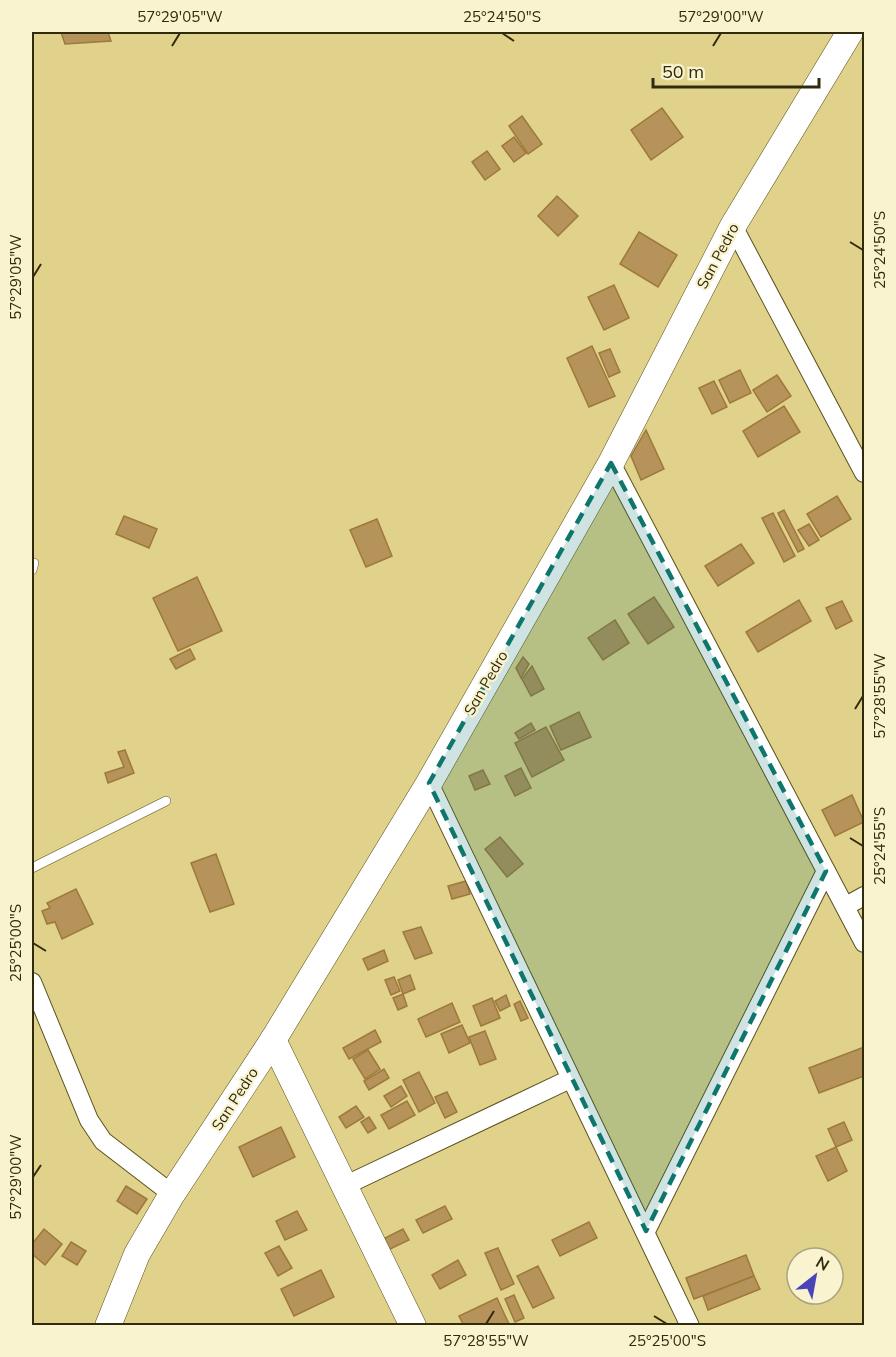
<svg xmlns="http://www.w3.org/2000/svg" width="896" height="1357" font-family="Mulish,sans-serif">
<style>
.building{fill:#b5935a;stroke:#9d793a;stroke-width:1.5}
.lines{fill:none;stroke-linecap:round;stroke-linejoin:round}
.lane-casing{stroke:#5b511b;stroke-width:10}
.street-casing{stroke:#5b511b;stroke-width:20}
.secondary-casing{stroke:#5b511b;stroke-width:27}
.lane{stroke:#fff;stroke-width:9}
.street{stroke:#fff;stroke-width:18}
.secondary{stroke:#fff;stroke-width:26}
.marked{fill:#0f766e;fill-opacity:0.2;stroke:#0f766e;stroke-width:4.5;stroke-dasharray:12 8;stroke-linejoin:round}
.ticks{fill:none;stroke:#312b0d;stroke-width:2}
.labels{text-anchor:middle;stroke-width:4.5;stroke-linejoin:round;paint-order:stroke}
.street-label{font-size:15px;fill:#312b0d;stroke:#f9f3d0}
.neatline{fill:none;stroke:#312b0d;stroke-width:2}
.ticks-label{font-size:15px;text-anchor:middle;fill:#312b0d}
</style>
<rect width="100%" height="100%" fill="#e0d28b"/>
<g class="building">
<polygon points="61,32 108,32 111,41 65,44"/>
<polygon points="662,108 683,137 651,160 631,130"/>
<polygon points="522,116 542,144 528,154 509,126"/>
<polygon points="514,137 526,153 514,162 502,146"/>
<polygon points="487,151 500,169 485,180 472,162"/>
<polygon points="557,196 578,216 558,236 538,216"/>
<polygon points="639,232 677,255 658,287 620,264"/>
<polygon points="614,285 629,318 604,330 588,297"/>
<polygon points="592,346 615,396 589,407 567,358"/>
<polygon points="610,349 620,372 609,377 599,353"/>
<polygon points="740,370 751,393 730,403 719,380"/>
<polygon points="777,375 791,396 767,412 753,390"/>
<polygon points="714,381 727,407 712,414 699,388"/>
<polygon points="784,406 800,432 758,457 743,431"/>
<polygon points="646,430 664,469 641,480 631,456"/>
<polygon points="837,496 851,519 821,537 807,514"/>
<polygon points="784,510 804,549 798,552 778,513"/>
<polygon points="773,513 795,556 784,562 762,518"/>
<polygon points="124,516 157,529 149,548 116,534"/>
<polygon points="377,519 392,556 366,567 350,530"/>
<polygon points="809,524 819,540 809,546 798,530"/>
<polygon points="741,544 754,563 718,586 705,566"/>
<polygon points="197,577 222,631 178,651 153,598"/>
<polygon points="654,597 674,627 648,644 628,614"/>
<polygon points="799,600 811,621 758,652 746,632"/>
<polygon points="842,601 852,621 836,629 826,608"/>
<polygon points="615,620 629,643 603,660 588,638"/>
<polygon points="190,649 195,659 176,669 170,659"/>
<polygon points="523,657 529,664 521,678 516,668"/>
<polygon points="532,666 544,689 531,696 522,679"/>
<polygon points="579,712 591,737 561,750 550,726"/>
<polygon points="531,723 535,730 519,739 515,733"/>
<polygon points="546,727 564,760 532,777 515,743"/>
<polygon points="125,750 134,773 108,783 105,773 124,767 118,752"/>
<polygon points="521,768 531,788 515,796 505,776"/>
<polygon points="483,770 490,784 475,790 469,776"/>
<polygon points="852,795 864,822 835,836 822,810"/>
<polygon points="500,837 523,864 507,877 485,849"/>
<polygon points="216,854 234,904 210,912 191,863"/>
<polygon points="466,881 470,894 452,899 448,886"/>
<polygon points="76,889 93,924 62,939 55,922 47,924 42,911 50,908 47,903"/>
<polygon points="421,927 432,953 415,959 403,932"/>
<polygon points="384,950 388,961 368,970 363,959"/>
<polygon points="410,975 415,989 403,994 398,980"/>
<polygon points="394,977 400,991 391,995 385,980"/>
<polygon points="403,994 407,1006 398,1010 393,998"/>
<polygon points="506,995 510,1006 500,1011 495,1001"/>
<polygon points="492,998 500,1018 481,1026 473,1006"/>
<polygon points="520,1001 528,1018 521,1021 514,1004"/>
<polygon points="452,1003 460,1022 426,1037 418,1019"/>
<polygon points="462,1025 470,1043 449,1053 441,1034"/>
<polygon points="375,1030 381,1042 349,1059 343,1048"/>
<polygon points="485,1031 496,1059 480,1065 469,1037"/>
<polygon points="864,1047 864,1076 819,1093 809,1068"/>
<polygon points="368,1050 380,1069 365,1079 353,1059"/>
<polygon points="384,1069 389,1078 369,1090 364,1081"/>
<polygon points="419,1072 435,1103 419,1112 403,1080"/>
<polygon points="401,1086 407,1096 391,1107 384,1096"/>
<polygon points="447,1092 457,1112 445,1118 435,1097"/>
<polygon points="407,1101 415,1115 389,1129 381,1115"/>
<polygon points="356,1106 364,1117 346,1128 339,1117"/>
<polygon points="369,1117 376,1128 368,1133 361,1122"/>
<polygon points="844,1122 852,1140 836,1147 828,1129"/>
<polygon points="281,1127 295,1157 253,1177 239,1147"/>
<polygon points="836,1147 847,1171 828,1181 816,1156"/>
<polygon points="126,1186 147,1199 137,1214 117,1201"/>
<polygon points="445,1206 452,1219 423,1233 416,1220"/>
<polygon points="297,1211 307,1230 285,1240 276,1221"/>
<polygon points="589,1222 597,1238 560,1256 552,1240"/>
<polygon points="44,1229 62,1244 45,1265 32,1254 32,1244"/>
<polygon points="403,1229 409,1240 388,1250 383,1239"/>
<polygon points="71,1242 86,1251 77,1265 62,1256"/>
<polygon points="279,1246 292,1268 278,1276 265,1253"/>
<polygon points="498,1248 514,1284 501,1290 485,1253"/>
<polygon points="746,1255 754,1276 694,1299 686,1278"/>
<polygon points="458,1260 466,1275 440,1289 432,1275"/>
<polygon points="538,1266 554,1298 533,1308 517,1276"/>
<polygon points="321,1270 334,1297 294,1316 281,1289"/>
<polygon points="754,1276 760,1289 708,1310 703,1296"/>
<polygon points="514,1295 524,1318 515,1322 505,1299"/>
<polygon points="497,1298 509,1324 464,1326 459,1316"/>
</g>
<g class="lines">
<g class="lane-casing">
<g id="lane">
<polyline points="32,570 34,563"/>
<polyline points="32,868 166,801"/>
</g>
</g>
<g class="street-casing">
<g id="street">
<polyline points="733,226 864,473"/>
<polyline points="611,463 864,943"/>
<polyline points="429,783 690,1326"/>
<polyline points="846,906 864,896"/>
<polyline points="32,982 89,1120 103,1141 172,1194"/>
<polyline points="344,1186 570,1079"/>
<polyline points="646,1231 826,871"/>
</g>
</g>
<g class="secondary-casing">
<g id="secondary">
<polyline points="273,1040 413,1326"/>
<polyline points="108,1326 137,1254 172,1194 273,1040 429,783 611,463 733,226 850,32"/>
</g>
</g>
<use href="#lane" class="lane"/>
<use href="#street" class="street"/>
<use href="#secondary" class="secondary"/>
</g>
<path class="marked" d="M 611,463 L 826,871 L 646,1231 L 429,783 Z"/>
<path class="ticks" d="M 502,33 L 514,41M 172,46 L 180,33M 713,46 L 721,33M 850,242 L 863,250M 33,277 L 41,264M 855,709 L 863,696M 850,838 L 863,846M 33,943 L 46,951M 33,1177 L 41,1165M 654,1316 L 667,1324M 486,1324 L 494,1311"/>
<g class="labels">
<g class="street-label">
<text transform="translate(718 256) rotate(-62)" y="5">San Pedro</text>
<text transform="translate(486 683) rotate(-60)" y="5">San Pedro</text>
<text transform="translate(235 1099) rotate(-57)" y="5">San Pedro</text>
</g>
</g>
<rect width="896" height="1357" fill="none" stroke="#f9f3d0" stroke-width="66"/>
<g transform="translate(815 1276) rotate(31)"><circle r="28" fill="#f9f3d0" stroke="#a9a382" stroke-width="1.5"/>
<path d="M0-4.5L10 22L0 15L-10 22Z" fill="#4a44ba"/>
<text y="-9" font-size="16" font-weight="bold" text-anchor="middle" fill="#312b0d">N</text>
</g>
<path d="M653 78v9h166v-9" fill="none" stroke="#312b0d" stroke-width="3"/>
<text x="662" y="78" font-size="18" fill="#312b0d" stroke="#f9f3d0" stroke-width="4.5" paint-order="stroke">50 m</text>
<rect x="33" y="33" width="830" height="1291" class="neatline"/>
<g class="ticks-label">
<text x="180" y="22">57°29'05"W</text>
<text x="502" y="22">25°24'50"S</text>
<text x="721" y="22">57°29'00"W</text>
<text transform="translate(880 250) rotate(-90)" y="5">25°24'50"S</text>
<text transform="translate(16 277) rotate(-90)" y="5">57°29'05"W</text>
<text transform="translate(880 696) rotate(-90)" y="5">57°28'55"W</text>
<text transform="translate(880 846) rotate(-90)" y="5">25°24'55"S</text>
<text transform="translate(16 943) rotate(-90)" y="5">25°25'00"S</text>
<text transform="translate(16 1177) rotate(-90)" y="5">57°29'00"W</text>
<text x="486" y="1346">57°28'55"W</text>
<text x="667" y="1346">25°25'00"S</text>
</g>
</svg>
